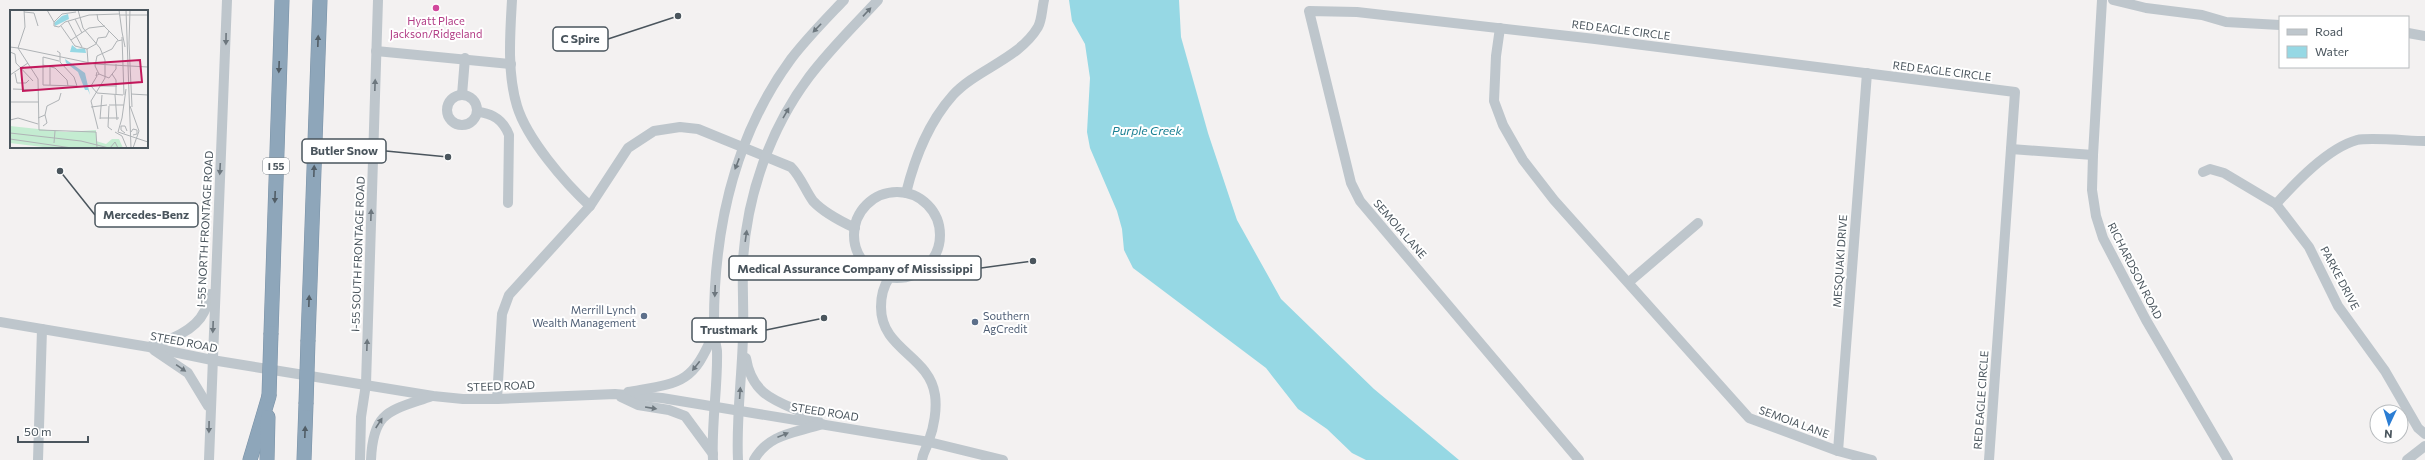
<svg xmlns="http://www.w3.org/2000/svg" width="2425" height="460" font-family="Commissioner,sans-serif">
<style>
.water{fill:#96d8e4}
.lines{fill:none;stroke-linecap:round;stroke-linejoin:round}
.highway-casing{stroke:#7991a6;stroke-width:15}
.minor{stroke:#bec6cc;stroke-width:10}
.highway{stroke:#8ea6ba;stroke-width:14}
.highway-bridge-casing{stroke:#7991a6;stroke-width:15;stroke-linecap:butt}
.highway-bridge{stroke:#8ea6ba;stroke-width:14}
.oneway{fill:#6d777e}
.oneway2{fill:#515d66}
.hotel-dot{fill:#d1479c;stroke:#fff;stroke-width:1.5}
.service-dot{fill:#5c6f8a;stroke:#fff;stroke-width:1.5}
.labels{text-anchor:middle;stroke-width:4;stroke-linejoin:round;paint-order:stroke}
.shield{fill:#fff;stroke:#80888e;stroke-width:1}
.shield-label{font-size:10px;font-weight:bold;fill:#4a555d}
.hotel-label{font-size:11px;fill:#b23c85;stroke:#fff}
.street-label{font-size:11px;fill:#4a555d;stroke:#fff}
.service-label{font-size:11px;fill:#4e5e75;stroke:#fff;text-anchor:end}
.water-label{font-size:12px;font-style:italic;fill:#197f92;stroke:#fff}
.inset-road{fill:none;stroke:#afb3b6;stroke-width:1}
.view{fill:#c2185b;fill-opacity:0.15;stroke:#c2185b;stroke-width:2}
.inset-edge{fill:none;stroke:#4a555d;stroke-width:2}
.leader{fill:none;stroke:#4a555d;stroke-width:1.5}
.callout-dot{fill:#4a555d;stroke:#fff;stroke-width:1.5}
.callout{fill:#fff;stroke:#4a555d;stroke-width:1.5}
.callout-label{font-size:12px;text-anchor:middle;font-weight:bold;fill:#4a555d}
</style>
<rect width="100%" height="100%" fill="#f3f1f1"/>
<polygon class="water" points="1069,0 1179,0 1181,37 1208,133 1237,220 1281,299 1374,389 1459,460 1366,460 1352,453 1327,429 1298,409 1266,368 1133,268 1124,250 1122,229 1117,211 1090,148 1087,132 1090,78 1085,44 1072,21"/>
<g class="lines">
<g class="highway-casing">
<g id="highway">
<polyline points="271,333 282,0"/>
<polyline points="308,340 320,0"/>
<polyline points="250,460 269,396"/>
<polyline points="267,460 268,417"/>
<polyline points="304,460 306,404"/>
</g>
</g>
<g class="minor">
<path d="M 512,0 C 510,34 507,73 517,106 C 527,139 565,183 590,206"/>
<polyline points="2102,0 2093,155 2092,190 2096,216 2103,238 2146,320 2228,460"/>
<polyline points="2113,0 2146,8 2202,15 2226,22 2280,25"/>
<polyline points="1500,28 1496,56 1494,101 1503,125 1523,160 1554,200 1749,418 1838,451 1872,460"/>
<polyline points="2408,33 2425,36"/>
<polyline points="376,51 511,64"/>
<polyline points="462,95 465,58"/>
<circle cx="462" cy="110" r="15"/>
<path d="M 477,112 C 493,113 503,120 509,135 L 508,203"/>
<polyline points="2011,149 2093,155"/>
<polyline points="2203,172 2210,169 2224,173 2276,204 2309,247 2338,306 2385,371 2418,428 2425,434"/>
<circle cx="897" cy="235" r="43"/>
<path d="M 906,193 C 915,157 928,123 953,95 C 977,69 1019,59 1038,27 C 1042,20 1042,8 1044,0"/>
<path d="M 2276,204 C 2296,182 2328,148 2357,140 C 2370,137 2410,141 2425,141"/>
<path d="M 889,278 C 883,287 881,296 881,307 C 881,350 929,355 935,395 C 937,409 934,427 929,440 C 927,448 923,452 922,460"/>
<polyline points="1629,282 1698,223"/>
<polyline points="0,322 149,347 212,360 433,396 463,399 497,399 615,394 662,398 929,442 1003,460"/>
<path d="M 151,346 C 169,340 195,331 204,312 C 207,307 208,300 210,294"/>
<polyline points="154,350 188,373 208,406"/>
<path d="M 746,358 C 753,402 786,402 818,420"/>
<path d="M 628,392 C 678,383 693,385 713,334"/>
<polyline points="621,397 638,405 669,410 685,416 713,454"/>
<path d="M 497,399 L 502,314 L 509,295 L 590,206 L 628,148 L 654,131 L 680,127 L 698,129 L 791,167 C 801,177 805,190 813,201 C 824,213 840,221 855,228"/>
<polyline points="1838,451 1867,73"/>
<polyline points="38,460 42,329"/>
<polyline points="209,460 227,0"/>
<polyline points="360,460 361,417 366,384 378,0"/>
<path d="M 371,460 C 373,410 390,411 432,396"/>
<path d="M 713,460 C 711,424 718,387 717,351 C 716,344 714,337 714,330 C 713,233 733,138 791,59 C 807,38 826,19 844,0"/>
<path d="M 738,460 C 736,419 742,377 743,336 C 744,311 742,285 743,260 C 747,195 770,129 809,77 C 830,49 855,25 878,0"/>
<path d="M 754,460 C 769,433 796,433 822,424"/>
<polyline points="1579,460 1360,201 1351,183 1309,11 1357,12 1595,39 2015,92 1989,460"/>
<polyline points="2407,460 2425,446"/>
</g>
<use href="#highway" class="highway"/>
<g class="highway-bridge-casing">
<g id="highway-bridge">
<polyline points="269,396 271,333"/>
<polyline points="306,404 308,340"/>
</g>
</g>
<use href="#highway-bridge" class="highway-bridge"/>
</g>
<defs><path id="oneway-solid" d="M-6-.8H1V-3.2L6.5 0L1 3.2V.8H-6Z"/></defs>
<g class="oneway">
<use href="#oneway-solid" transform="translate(867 12) rotate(-47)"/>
<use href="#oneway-solid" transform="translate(817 28) rotate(134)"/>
<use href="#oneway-solid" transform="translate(226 39) rotate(91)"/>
<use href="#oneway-solid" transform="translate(375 85) rotate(-88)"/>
<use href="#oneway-solid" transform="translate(786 113) rotate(-60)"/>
<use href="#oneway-solid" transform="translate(737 164) rotate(111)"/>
<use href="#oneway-solid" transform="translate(220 169) rotate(93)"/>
<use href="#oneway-solid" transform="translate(371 215) rotate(-88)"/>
<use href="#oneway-solid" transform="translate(746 236) rotate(-82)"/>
<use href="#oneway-solid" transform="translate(715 291) rotate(92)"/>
<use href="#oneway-solid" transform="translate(213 327) rotate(92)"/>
<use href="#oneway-solid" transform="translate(367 345) rotate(-88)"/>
<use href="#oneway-solid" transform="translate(696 366) rotate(128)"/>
<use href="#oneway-solid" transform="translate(181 368) rotate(35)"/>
<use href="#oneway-solid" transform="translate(740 393) rotate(-86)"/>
<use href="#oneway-solid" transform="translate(651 408) rotate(9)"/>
<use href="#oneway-solid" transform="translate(379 423) rotate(-57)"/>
<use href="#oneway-solid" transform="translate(209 427) rotate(91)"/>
<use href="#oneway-solid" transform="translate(783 435) rotate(-22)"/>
</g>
<g class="oneway2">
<use href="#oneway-solid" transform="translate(318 41) rotate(-88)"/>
<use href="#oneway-solid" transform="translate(279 67) rotate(92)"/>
<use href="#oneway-solid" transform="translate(314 171) rotate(-88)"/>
<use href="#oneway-solid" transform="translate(275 197) rotate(92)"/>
<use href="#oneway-solid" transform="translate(309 301) rotate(-88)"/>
<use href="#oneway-solid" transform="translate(305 432) rotate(-88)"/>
</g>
<circle class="hotel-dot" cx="436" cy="8" r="4"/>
<g class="service-dot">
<circle cx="644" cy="316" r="4"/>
<circle cx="975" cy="322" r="4"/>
</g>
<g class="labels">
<rect class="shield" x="263" y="158" width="26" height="16" rx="3"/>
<g class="shield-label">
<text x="276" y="170">I 55</text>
</g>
<g class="hotel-label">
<text x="436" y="25">Hyatt Place<tspan x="436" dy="13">Jackson/Ridgeland</tspan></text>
</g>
<g class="street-label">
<text transform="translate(1621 30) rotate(7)" y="4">RED EAGLE CIRCLE</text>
<text transform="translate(1942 71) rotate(7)" y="4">RED EAGLE CIRCLE</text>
<text transform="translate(205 229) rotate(-87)" y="4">I-55 NORTH FRONTAGE ROAD</text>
<text transform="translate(1400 229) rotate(49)" y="4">SEMOIA LANE</text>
<text transform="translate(358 254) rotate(-88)" y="4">I-55 SOUTH FRONTAGE ROAD</text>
<text transform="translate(1840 261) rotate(-86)" y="4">MESQUAKI DRIVE</text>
<text transform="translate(2135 271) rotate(63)" y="4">RICHARDSON ROAD</text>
<text transform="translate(2340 278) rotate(62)" y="4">PARKE DRIVE</text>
<text transform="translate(184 342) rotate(11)" y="4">STEED ROAD</text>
<text transform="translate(501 386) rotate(-2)" y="4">STEED ROAD</text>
<text transform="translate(1981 400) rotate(-86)" y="4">RED EAGLE CIRCLE</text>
<text transform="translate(825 412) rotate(9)" y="4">STEED ROAD</text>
<text transform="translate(1794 422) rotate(20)" y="4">SEMOIA LANE</text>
</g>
<g class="service-label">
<text x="636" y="314">Merrill Lynch<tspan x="636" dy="13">Wealth Management</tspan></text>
<text x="983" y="320" text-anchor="start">Southern<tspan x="983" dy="13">AgCredit</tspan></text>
</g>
<g class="water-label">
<text x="1147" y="135">Purple Creek</text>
</g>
</g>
<g transform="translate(10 10)">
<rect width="138" height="138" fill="#f3f1f1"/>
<path d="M 0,116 L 56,122 L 86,120 L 86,131 L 96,134 L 102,129 L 109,129 L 113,138 L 41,138 L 0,133 Z" fill="#c4ecd1"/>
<path d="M 58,4 L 59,9 L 45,16 L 44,13 L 52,6 ZM 62,35 L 67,39 L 75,38 L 76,43 L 60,42 ZM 55,49 L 75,63 L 80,85 L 78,80 L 75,80 L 68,62 L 56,53 Z" fill="#96d8e4"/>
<path class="inset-road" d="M 14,0 L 15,17 L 8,38 L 85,54 L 138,57M 37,0 L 44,12M 68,0 L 73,18 L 90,38 L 95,50 L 95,68 L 81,91 L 88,119M 109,0 L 112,22M 116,0 L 121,138M 14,2 L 24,3 L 28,16M 66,2 L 52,4 L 44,12 L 44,16 L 49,17 L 55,12 L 79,5 L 109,4M 87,4 L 88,10 L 108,30M 109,5 L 138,5M 65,9 L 72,23M 58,11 L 72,37M 51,16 L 65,36 L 77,39 L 78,52M 112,22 L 115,37M 112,27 L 114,85M 88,28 L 96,27 L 99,21M 61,30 L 79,18 L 95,16M 119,33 L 122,97M 119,33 L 120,0M 0,37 L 8,38 L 28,69 L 29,120 L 86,122M 77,39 L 86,34 L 88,28M 47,41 L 50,43 L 50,52 L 64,67 L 67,76 L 33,75 L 33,47 L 49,51M 0,42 L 5,44 L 6,53 L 23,71M 33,55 L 45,58 L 57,70 L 58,76M 87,62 L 86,66 L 89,64 L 85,56 L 87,46 L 102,39 L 107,31 L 112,30M 5,63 L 7,73 L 16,73 L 19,70M 89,64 L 99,68 L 106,59 L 106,54M 102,64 L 106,70 L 106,85M 0,65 L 18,53M 87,66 L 81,76 L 87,83 L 113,85M 40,75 L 40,56M 89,76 L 107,76M 3,79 L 29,80M 121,84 L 138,85M 105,85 L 107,110M 0,92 L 29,92M 99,95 L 114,95M 99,96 L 98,117 L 102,120M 120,96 L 129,121 L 123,138M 81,97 L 97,95M 28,108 L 35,105 L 37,96 L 49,90 L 51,83M 90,108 L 109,108M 112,108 L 108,122 L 138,132M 112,108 L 116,79M 90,109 L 92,85M 0,110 L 8,108 L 28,114M 33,116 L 37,113 L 35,105M 86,122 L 87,138M 105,122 L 112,126 L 117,138M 121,122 L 123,119 L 127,120 L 127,124 L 123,125M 0,123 L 71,131 L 99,138M 115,123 L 111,120 L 111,116 L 115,116 L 117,121M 0,129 L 62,138M 44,133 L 45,121M 100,138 L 105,132 L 108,138"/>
<path class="view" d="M 130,50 L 132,72 L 13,81 L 11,58 Z"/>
<rect width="138" height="138" class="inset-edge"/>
</g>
<path class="leader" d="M678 16L608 39M448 157L386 151M60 171L95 215M1033 261L981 268M824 318L766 330"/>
<g class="callout-dot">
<circle cx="678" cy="16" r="4"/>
<circle cx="448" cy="157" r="4"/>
<circle cx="60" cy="171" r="4"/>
<circle cx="1033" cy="261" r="4"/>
<circle cx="824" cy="318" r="4"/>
</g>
<g class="callout">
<rect x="553" y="27" width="55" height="24" rx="4"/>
<rect x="302" y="139" width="84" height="24" rx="4"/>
<rect x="95" y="203" width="103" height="24" rx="4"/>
<rect x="729" y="256" width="252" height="24" rx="4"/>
<rect x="692" y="318" width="74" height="24" rx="4"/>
</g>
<g class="callout-label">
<text x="580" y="43">C Spire</text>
<text x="344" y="155">Butler Snow</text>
<text x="146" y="219">Mercedes-Benz</text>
<text x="855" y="273">Medical Assurance Company of Mississippi</text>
<text x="729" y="334">Trustmark</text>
</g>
<rect x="2279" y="16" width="130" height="52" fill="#ffffff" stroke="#b7bbbe"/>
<rect x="2287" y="29" width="20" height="6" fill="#bec6cc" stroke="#b7bbbe"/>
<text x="2315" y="36" font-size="12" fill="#4a555d">Road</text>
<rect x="2287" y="46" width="20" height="12" fill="#96d8e4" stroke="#b7bbbe"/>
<text x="2315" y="56" font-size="12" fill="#4a555d">Water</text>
<g transform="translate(2389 424) rotate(184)"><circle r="19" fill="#ffffff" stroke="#b7bbbe"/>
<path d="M0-3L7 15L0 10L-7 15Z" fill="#2b7dd3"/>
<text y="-6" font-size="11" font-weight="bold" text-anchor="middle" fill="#4a555d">N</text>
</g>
<path d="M18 436v6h70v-6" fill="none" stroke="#4a555d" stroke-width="2"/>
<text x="24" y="436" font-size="12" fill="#4a555d" stroke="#ffffff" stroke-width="3" paint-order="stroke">50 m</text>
</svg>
